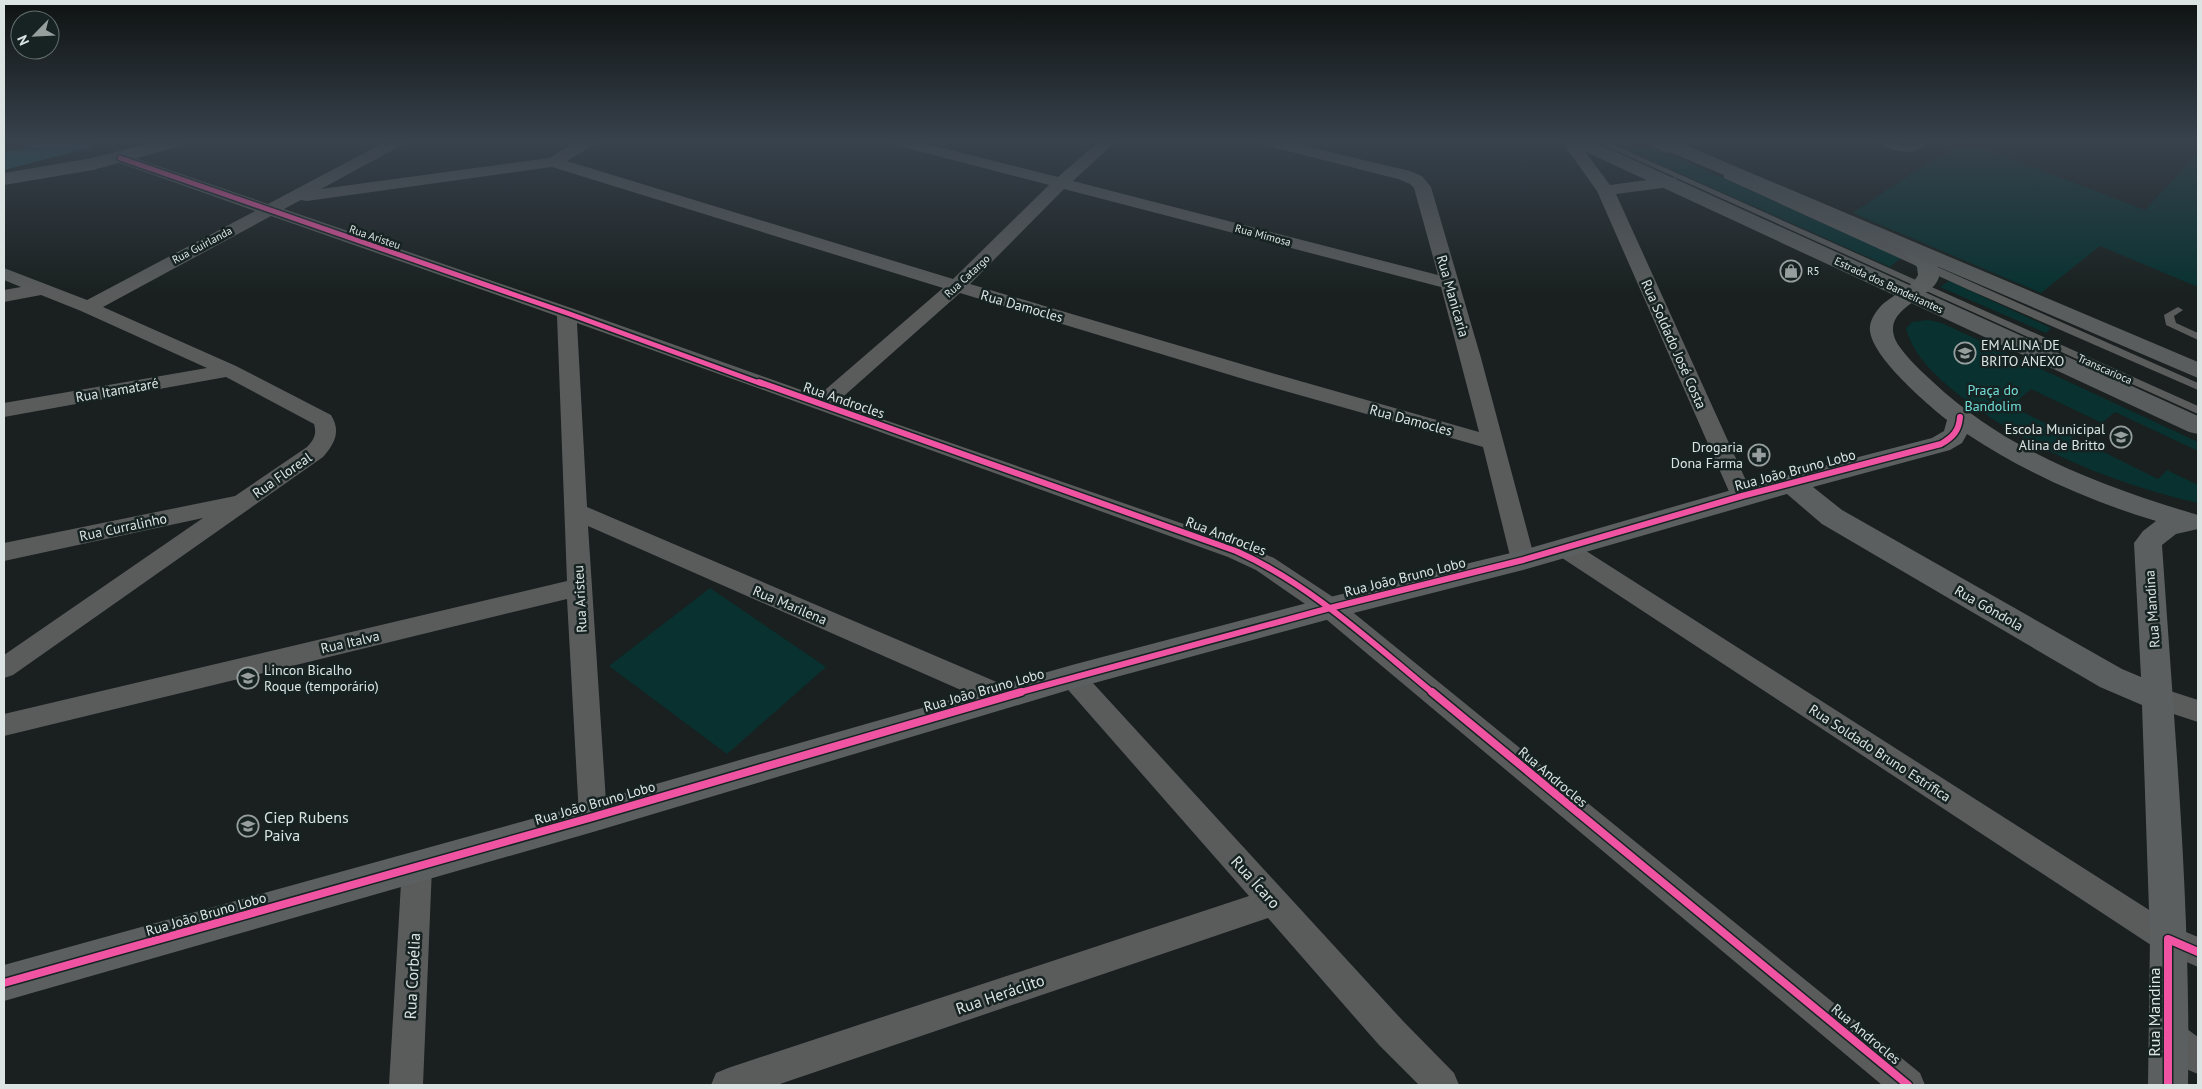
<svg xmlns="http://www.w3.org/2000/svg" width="2202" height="1089" font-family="'PT Sans',sans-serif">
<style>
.green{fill:#083130}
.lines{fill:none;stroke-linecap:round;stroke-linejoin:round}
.river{fill:#1b5f5c;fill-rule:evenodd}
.lane{fill:#5a5c5c;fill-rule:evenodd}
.street{fill:#5a5c5c;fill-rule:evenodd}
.secondary{fill:#5b5f5f;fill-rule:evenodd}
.primary{fill:#595d5d;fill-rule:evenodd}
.cycleway-far2-casing{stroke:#162322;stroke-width:8}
.cycleway-far1-casing{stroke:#162322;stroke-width:9}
.cycleway-casing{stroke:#162322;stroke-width:11}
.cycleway-far2{stroke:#f153a3;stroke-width:5}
.cycleway-far1{stroke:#f153a3;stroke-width:6}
.cycleway{stroke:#f153a3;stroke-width:8}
.labels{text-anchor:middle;stroke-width:5;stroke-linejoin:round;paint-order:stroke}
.far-street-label{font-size:11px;fill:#dbe4e3;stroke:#162322}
.far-poi-label{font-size:11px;fill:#dbe4e3;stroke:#162322;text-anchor:start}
.street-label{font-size:14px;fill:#dbe4e3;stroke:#162322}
.poi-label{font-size:14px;fill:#dbe4e3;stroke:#162322;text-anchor:start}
.park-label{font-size:14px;fill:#73dfda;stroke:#162322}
.near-poi-label{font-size:16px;fill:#dbe4e3;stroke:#162322;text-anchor:start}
.near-street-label{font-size:16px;fill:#dbe4e3;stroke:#162322}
</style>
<rect width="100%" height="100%" fill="#19201f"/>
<g class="green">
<polygon points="1610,142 1643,142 1901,258 1890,267"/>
<polygon points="1967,142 2145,210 2198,153 2198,287 2100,246 2041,293 1853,213 1915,171"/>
<polygon points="1949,281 2051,328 2046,333 1940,287"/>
<path d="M 1928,320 L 1942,323 L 2198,442 L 2198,451 L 2115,412 L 2102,423 L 2031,389 L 2011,406 L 2158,479 L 2167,470 L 2198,485 L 2198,503 C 2113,483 2033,451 1963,398 C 1940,380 1913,357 1906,328 L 1912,322 Z"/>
<polygon points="710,588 826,667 727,754 609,666"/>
</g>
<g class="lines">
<polygon class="river" points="47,142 93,142 89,148 4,170 4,152"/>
<g class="lane">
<polygon points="1597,142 1607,142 2198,406 2198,414"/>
<polygon points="1645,142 1655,142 1673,151 1666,153"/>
<path d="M 1878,142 C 1890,141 1902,149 1915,145 L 1909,142 L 1920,142 L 1926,145 C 1914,156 1890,152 1878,142 Z"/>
<polygon points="1727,173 2198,383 2198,390 1967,289 1724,178 1724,174"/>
<polygon points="2178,307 2183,310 2174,316 2176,323 2198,333 2198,340 2166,325 2164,315"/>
</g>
<g class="street">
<path d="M 385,142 L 404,142 L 402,145 L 321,189 L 549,158 L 576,142 L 595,142 L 593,145 L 567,161 L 953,279 L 1049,185 L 896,145 L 894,142 L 919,142 L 1058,177 L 1098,142 L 1115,142 L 1073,181 L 1438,275 L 1414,188 L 1410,184 L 1398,179 L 1264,145 L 1262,142 L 1288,142 L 1410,171 L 1422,176 L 1431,187 L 1481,358 L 1535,560 L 1532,566 L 1523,569 L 1514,566 L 1511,560 L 1483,447 L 1250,381 L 960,293 L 836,403 L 1244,545 L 1274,558 L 1339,601 L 1920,1073 L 1925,1085 L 1882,1085 L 1321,615 L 1256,570 L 1228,557 L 577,323 L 587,507 L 1013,689 L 1017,697 L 1013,705 L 1004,708 L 995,705 L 588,526 L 607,817 L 603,826 L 593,830 L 583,826 L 579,817 L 567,599 L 4,736 L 4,714 L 567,581 L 557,316 L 271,216 L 103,307 L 236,366 L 331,415 C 341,431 335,444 323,457 L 13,675 L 4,678 L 4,655 L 203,518 L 4,561 L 4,543 L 235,496 L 307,447 C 314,440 317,434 314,424 L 226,377 L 4,417 L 4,403 L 207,368 L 81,311 L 41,295 L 4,302 L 4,290 L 21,287 L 4,280 L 4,268 L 87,300 L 255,211 L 114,161 L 112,158 L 114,155 L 126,155 L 268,204 ZM 552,167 L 943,288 L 818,396 L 574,309 L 284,209 L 301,200 L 307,201 ZM 1064,189 L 1441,287 L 1479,432 L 1265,371 L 970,284 Z"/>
<polygon points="1562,142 1578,142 1610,185 1670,177 1676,178 1678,182 1676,186 1670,187 1616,194 1753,496 1750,502 1742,504 1734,502 1731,496 1597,191"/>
<polygon points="1564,539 1572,542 2179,929 2198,937 2198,967 2157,949 1556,554 1552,548 1556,542"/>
<polygon points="1072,667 1081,670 1403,1021 1454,1073 1459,1085 1419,1085 1379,1045 1268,918 777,1085 711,1085 716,1073 728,1068 1249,896 1063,684 1059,677 1063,670"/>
<polygon points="2158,687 2198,700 2198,722 2149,706 2145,698 2149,690"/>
<polygon points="417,854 428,857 432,867 423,1085 389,1085 402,867 406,857"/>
<polygon points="2167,1019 2179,1023 2198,1037 2198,1074 2186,1069 2155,1047 2151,1035 2155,1023"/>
</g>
<g class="secondary">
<polygon points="154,142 183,142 181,146 93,170 4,185 4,173 92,158"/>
<path d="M 1907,240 C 1917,242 1925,249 1931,257 C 1968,297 1868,299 1899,346 C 1908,359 1921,371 1933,382 C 2006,451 2103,487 2198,515 L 2198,529 L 2176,534 L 2162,545 C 2174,724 2191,905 2188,1085 L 2148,1085 L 2150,939 L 2142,705 L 2100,687 L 1822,524 L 1787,494 L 1523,570 L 1330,619 L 1072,689 L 593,832 L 4,1001 L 4,965 L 593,802 L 1072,665 L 1330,597 L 1523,550 L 1742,487 L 1932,438 L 1944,431 L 1947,420 C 1926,403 1873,358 1870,331 C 1869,322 1874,314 1880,307 C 1891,295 1910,290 1918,275 L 1917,267 L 1897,246 L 1900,242 ZM 1967,434 C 2026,473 2089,501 2156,521 L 2143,531 L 2134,543 L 2141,677 L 2122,669 L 1842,510 L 1813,487 L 1950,450 L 1962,443 Z"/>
</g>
<g class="primary">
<polygon points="1571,142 1594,142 2198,416 2198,434 2189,432 1573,146"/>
<polygon points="1654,142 1678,142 2198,362 2198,378 1656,146"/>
</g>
<g class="cycleway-far2-casing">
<polyline id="cycleway-far2" points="120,158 567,313 762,384"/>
</g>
<g class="cycleway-far1-casing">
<g id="cycleway-far1">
<path d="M 759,382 L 1236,551 C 1310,584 1371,642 1433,693"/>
<path d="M 1017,693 L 1330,608 L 1523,560 L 1742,496 L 1941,444 C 1953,437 1959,431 1960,417"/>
</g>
</g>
<g class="cycleway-casing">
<g id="cycleway">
<polyline points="1432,692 1908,1085"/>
<polyline points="4,983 593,817 1021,692"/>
<polyline points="2168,1085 2168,939 2198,952"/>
</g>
</g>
<use href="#cycleway-far2" class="cycleway-far2"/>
<use href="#cycleway-far1" class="cycleway-far1"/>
<use href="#cycleway" class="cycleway"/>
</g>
<linearGradient id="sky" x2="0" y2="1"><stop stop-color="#0e1211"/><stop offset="0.48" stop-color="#38424d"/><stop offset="1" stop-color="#38424d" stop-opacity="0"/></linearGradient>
<rect width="2202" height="294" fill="url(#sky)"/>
<defs>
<g id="shop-ring" transform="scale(1.125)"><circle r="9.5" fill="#162322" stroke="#979f9e" stroke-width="1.5"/><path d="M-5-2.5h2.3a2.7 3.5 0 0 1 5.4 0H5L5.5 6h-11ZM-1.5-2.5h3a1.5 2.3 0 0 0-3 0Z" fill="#979f9e"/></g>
<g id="school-ring" transform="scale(1.125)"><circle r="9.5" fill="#162322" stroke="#979f9e" stroke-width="1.5"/><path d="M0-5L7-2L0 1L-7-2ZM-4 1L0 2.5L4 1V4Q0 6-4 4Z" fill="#979f9e"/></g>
<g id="pharmacy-ring" transform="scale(1.125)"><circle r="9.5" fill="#162322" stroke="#979f9e" stroke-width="1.5"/><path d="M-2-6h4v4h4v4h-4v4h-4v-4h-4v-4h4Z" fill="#979f9e"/></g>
</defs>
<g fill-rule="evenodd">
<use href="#shop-ring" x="1791" y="271"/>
<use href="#school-ring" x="1965" y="353"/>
<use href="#school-ring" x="2121" y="437"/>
<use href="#pharmacy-ring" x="1759" y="455"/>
<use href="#school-ring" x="248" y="678"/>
<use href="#school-ring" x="248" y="826"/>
</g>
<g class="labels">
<g class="far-street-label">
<text transform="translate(1263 235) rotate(15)" y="4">Rua Mimosa</text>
<text transform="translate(375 237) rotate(19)" y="4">Rua Aristeu</text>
<text transform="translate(202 245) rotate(-28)" y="4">Rua Guirlanda</text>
<text transform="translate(967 276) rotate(-43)" y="4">Rua Catargo</text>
<text transform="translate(1889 285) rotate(25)" y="4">Estrada dos Bandeirantes</text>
<text transform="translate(2105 369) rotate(24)" y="4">Transcarioca</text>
</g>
<g class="far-poi-label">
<text x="1807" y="275">R5</text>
</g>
<g class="street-label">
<text transform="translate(1453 296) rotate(74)" y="5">Rua Manicaria</text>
<text transform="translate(1022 306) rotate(16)" y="5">Rua Damocles</text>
<text transform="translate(1674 344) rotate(66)" y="5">Rua Soldado José Costa</text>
<text transform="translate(117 390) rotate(-10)" y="5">Rua Itamataré</text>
<text transform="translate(844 400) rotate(19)" y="5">Rua Androcles</text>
<text transform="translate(1411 420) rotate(15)" y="5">Rua Damocles</text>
<text transform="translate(1795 470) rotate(-15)" y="5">Rua João Bruno Lobo</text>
<text transform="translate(282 475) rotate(-35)" y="5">Rua Floreal</text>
<text transform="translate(123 527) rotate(-12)" y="5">Rua Curralinho</text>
<text transform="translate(1226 536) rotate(21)" y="5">Rua Androcles</text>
<text transform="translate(1405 577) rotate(-14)" y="5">Rua João Bruno Lobo</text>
<text transform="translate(580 599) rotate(-93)" y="5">Rua Aristeu</text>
<text transform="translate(790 605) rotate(23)" y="5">Rua Marilena</text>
<text transform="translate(1989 608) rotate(30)" y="5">Rua Gôndola</text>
<text transform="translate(2152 609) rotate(-94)" y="5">Rua Mandina</text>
<text transform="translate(350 642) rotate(-13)" y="5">Rua Italva</text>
<text transform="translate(984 690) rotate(-16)" y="5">Rua João Bruno Lobo</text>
<text transform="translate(1880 753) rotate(33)" y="5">Rua Soldado Bruno Estrífica</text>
<text transform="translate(1553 777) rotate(40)" y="5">Rua Androcles</text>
<text transform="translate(595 803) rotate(-16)" y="5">Rua João Bruno Lobo</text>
<text transform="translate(206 914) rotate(-16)" y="5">Rua João Bruno Lobo</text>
<text transform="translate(1866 1034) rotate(40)" y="5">Rua Androcles</text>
</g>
<g class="poi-label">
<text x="1981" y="350">EM ALINA DE<tspan x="1981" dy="16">BRITO ANEXO</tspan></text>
<text x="2105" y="434" text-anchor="end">Escola Municipal<tspan x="2105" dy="16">Alina de Britto</tspan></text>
<text x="1743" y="452" text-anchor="end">Drogaria<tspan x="1743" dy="16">Dona Farma</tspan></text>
<text x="264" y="675">Lincon Bicalho<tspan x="264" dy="16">Roque (temporário)</tspan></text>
</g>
<g class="park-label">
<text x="1993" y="395">Praça do<tspan x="1993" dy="16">Bandolim</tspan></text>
</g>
<g class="near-poi-label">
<text x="264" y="823">Ciep Rubens<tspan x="264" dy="18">Paiva</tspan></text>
</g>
<g class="near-street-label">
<text transform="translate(1256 882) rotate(48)" y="6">Rua Ícaro</text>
<text transform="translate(412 976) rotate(-87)" y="6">Rua Corbélia</text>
<text transform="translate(1000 994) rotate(-19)" y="6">Rua Heráclito</text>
<text transform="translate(2154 1012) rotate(-90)" y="6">Rua Mandina</text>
</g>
</g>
<rect width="2202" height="1089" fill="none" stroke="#dbe4e3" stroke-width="10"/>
<g transform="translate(35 35) rotate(246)"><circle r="24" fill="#162322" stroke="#65706f"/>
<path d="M0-4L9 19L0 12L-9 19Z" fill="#979f9e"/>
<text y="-8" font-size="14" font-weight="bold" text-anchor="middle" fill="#dbe4e3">N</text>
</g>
</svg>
